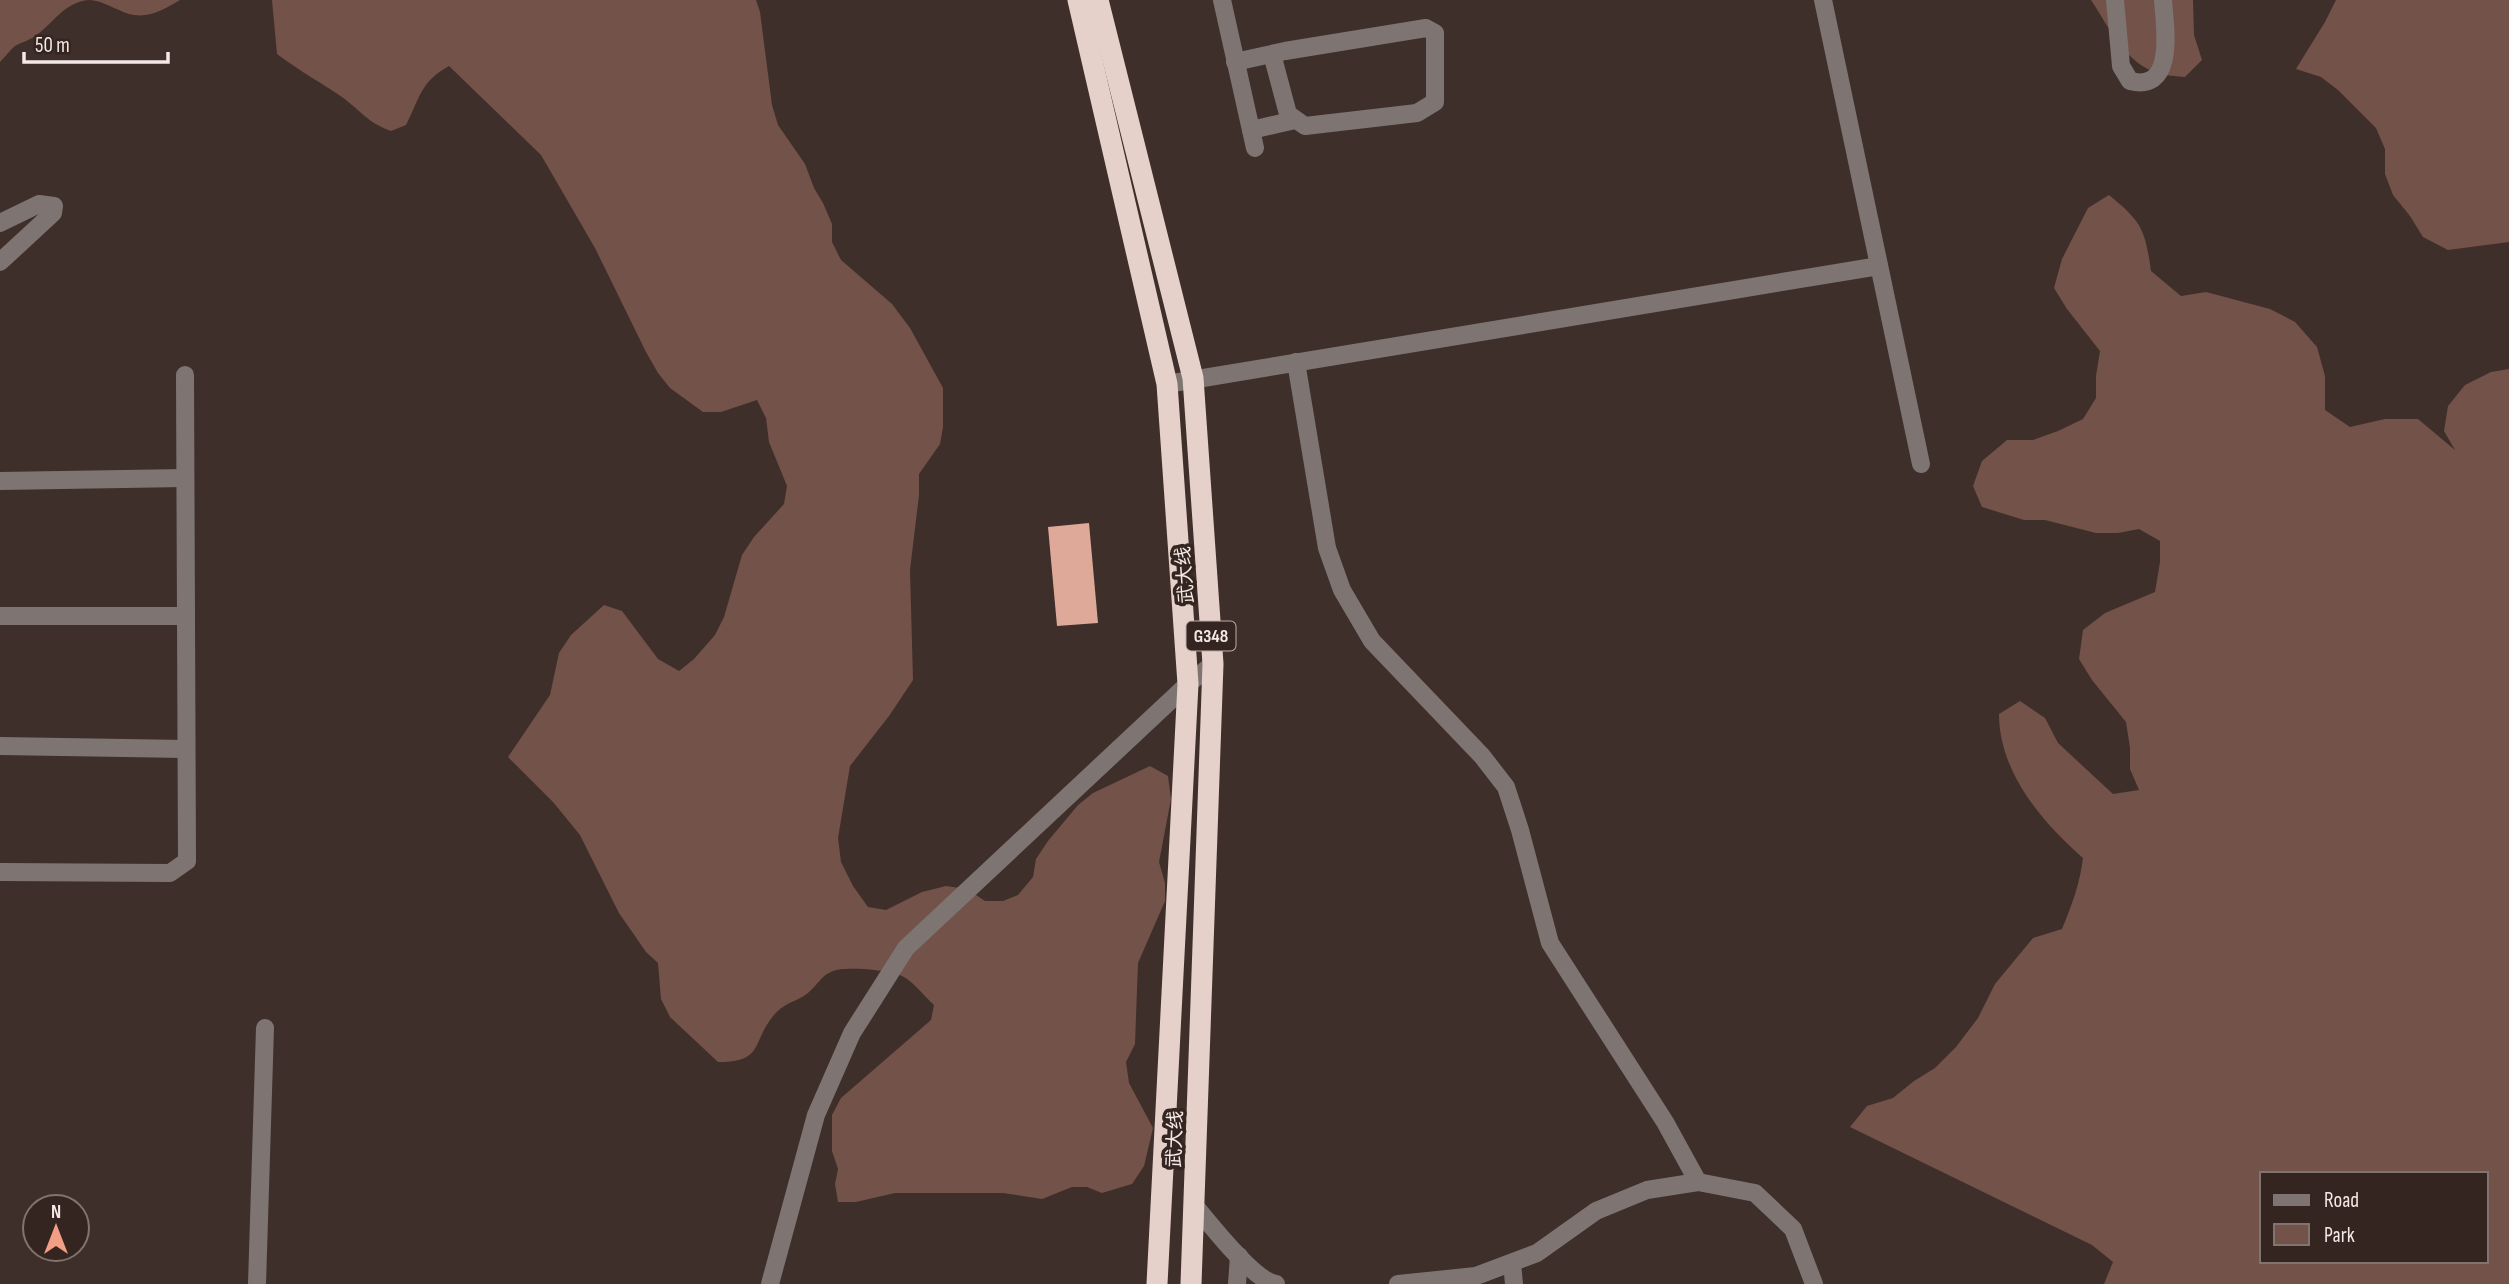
<svg xmlns="http://www.w3.org/2000/svg" width="2509" height="1284" font-family="'Sofia Sans Condensed','Noto Sans SC',sans-serif">
<style>
.green{fill:#735249;fill-rule:evenodd}
.building{fill:#dea999}
.lines{fill:none;stroke-linecap:round;stroke-linejoin:round}
.minor{stroke:#7e7573;stroke-width:18}
.highway{stroke:#e6d1ca;stroke-width:21}
.labels{text-anchor:middle;stroke-width:7;stroke-linejoin:round;paint-order:stroke}
.shield{fill:#342520;stroke:#baaeab;stroke-width:2}
.shield-label{font-size:18px;font-weight:bold;fill:#f4e9e6}
.street-label{font-size:19px;fill:#f4e9e6;stroke:#342520}
</style>
<rect width="100%" height="100%" fill="#3f2f2a"/>
<g class="green">
<path d="M 0,0 L 180,0 C 160,12 142,22 119,10 C 109,6 99,0 88,0 C 63,3 53,24 35,36 C 29,41 21,42 15,46 C 10,50 5,57 0,62 Z"/>
<path d="M 272,0 L 756,0 L 760,12 L 772,105 L 778,125 L 805,164 L 814,188 L 823,203 L 832,224 L 832,242 L 841,260 L 892,304 L 910,328 L 943,388 L 943,427 L 940,444 L 919,474 L 919,495 L 910,570 L 913,680 L 889,716 L 850,766 L 838,838 L 841,862 L 853,886 L 868,907 L 886,910 L 922,892 L 946,886 L 967,889 L 985,901 L 1003,901 L 1018,895 L 1033,877 L 1036,859 L 1048,841 L 1078,805 L 1093,793 L 1150,766 L 1168,776 L 1171,799 L 1159,862 L 1165,883 L 1165,901 L 1138,963 L 1135,1044 L 1126,1062 L 1129,1083 L 1153,1128 L 1144,1166 L 1132,1184 L 1102,1193 L 1087,1187 L 1072,1187 L 1042,1199 L 1003,1193 L 895,1193 L 856,1202 L 838,1202 L 835,1184 L 838,1169 L 832,1151 L 832,1115 L 841,1098 L 931,1020 L 934,1005 C 924,996 914,982 902,976 C 892,970 844,966 833,971 C 822,975 818,984 809,992 C 798,1002 786,1001 774,1015 C 751,1042 765,1062 718,1062 L 670,1017 L 661,999 L 658,963 L 646,952 L 619,913 L 580,835 L 553,802 L 508,757 L 550,695 L 559,653 L 571,635 L 604,605 L 622,611 L 658,659 L 679,671 L 694,659 L 715,635 L 724,617 L 742,555 L 754,537 L 784,504 L 787,486 L 769,442 L 766,418 L 757,400 L 721,412 L 703,412 L 670,388 L 658,373 L 646,352 L 595,248 L 541,155 L 449,66 C 420,82 420,98 406,125 L 391,131 C 368,123 361,111 342,97 C 320,82 298,70 277,54 Z"/>
<path d="M 2091,0 L 2193,0 L 2194,35 L 2202,60 L 2185,77 C 2176,76 2166,76 2158,73 C 2125,64 2108,25 2091,0 Z"/>
<polygon points="2336,0 2509,0 2509,242 2448,250 2423,237 2410,216 2393,195 2385,174 2385,149 2376,128 2338,90 2321,77 2296,69 2325,22"/>
<path d="M 2109,195 C 2142,222 2145,229 2151,271 L 2181,296 L 2206,292 L 2270,309 L 2295,322 L 2317,347 L 2325,376 L 2325,410 L 2350,427 L 2385,419 L 2418,419 L 2455,450 L 2444,431 L 2448,406 L 2465,385 L 2491,372 L 2509,369 L 2509,1284 L 2104,1284 L 2113,1262 L 2092,1245 L 1850,1127 L 1867,1106 L 1893,1098 L 1914,1081 L 1935,1068 L 1956,1047 L 1978,1018 L 1995,984 L 2033,938 L 2062,929 C 2072,905 2080,883 2083,858 C 2042,822 1999,772 1999,714 L 2020,701 L 2045,718 L 2058,743 L 2113,794 L 2139,790 L 2130,769 L 2130,748 L 2126,722 L 2092,680 L 2079,659 L 2083,630 L 2105,613 L 2155,592 L 2160,562 L 2160,541 L 2139,529 L 2118,533 L 2096,533 L 2045,520 L 2024,520 L 1982,507 L 1973,486 L 1982,461 L 2007,440 L 2033,440 L 2058,431 L 2083,419 L 2096,398 L 2096,376 L 2100,351 L 2067,309 L 2054,288 L 2062,259 L 2088,208 ZM 2262,1174 L 2486,1174 L 2486,1261 L 2262,1261 Z"/>
</g>
<polygon class="building" points="1089,523 1098,623 1057,626 1048,527"/>
<g class="lines">
<g class="minor">
<polyline points="1222,0 1255,148"/>
<polyline points="1823,0 1921,464"/>
<path d="M 2115,0 L 2121,66 L 2130,81 C 2176,93 2165,27 2163,0"/>
<polyline points="1235,62 1285,51 1426,28 1435,33 1435,102 1417,113 1305,126 1288,114 1272,54"/>
<polyline points="1251,130 1295,120"/>
<polyline points="0,223 39,204 54,206 53,213 0,262"/>
<polyline points="1296,362 1327,548 1342,590 1372,641 1482,756 1506,787 1520,830 1550,943 1665,1122 1698,1182"/>
<polyline points="1167,384 1879,266"/>
<polyline points="0,481 185,478"/>
<polyline points="0,616 186,616"/>
<polyline points="0,746 186,749"/>
<polyline points="0,872 170,873 187,861 185,375"/>
<path d="M 1195,1206 C 1210,1224 1254,1281 1276,1284"/>
<polyline points="1512,1263 1514,1284"/>
<polyline points="257,1284 265,1028"/>
<polyline points="770,1284 816,1115 852,1033 906,948 1188,684 1213,664"/>
<polyline points="1237,1284 1239,1256"/>
<polyline points="1398,1284 1476,1276 1537,1253 1596,1211 1647,1190 1698,1182 1755,1193 1793,1229 1814,1284"/>
</g>
<g class="highway">
<polyline points="1078,0 1167,384 1188,684 1157,1284"/>
<polyline points="1098,0 1193,378 1213,664 1191,1284"/>
</g>
</g>
<g class="labels">
<rect class="shield" x="1186.5" y="621.5" width="49" height="29" rx="5"/>
<g class="shield-label">
<text x="1211" y="642">G348</text>
</g>
<g class="street-label">
<text transform="translate(1184 575) rotate(-94)" y="7">武大线</text>
<text transform="translate(1174 1139) rotate(-88)" y="7">武大线</text>
</g>
</g>
<rect x="2260" y="1172" width="228" height="91" fill="#342520" stroke="#81736f" stroke-width="2"/>
<rect x="2274" y="1195" width="35" height="10" fill="#7e7573" stroke="#81736f" stroke-width="2"/>
<text x="2324" y="1207" font-size="21" fill="#f4e9e6">Road</text>
<rect x="2274" y="1224" width="35" height="21" fill="#735249" stroke="#81736f" stroke-width="2"/>
<text x="2324" y="1242" font-size="21" fill="#f4e9e6">Park</text>
<g transform="translate(56 1228)"><circle r="33" fill="#342520" stroke="#81736f" stroke-width="2"/>
<path d="M0-5L12 26L0 18L-12 26Z" fill="#f49e86"/>
<text y="-10" font-size="19" font-weight="bold" text-anchor="middle" fill="#f4e9e6">N</text>
</g>
<path d="M24 52v10h144v-10" fill="none" stroke="#f4e9e6" stroke-width="3.5"/>
<text x="35" y="52" font-size="21" fill="#f4e9e6" stroke="#342520" stroke-width="5" paint-order="stroke">50 m</text>
</svg>
